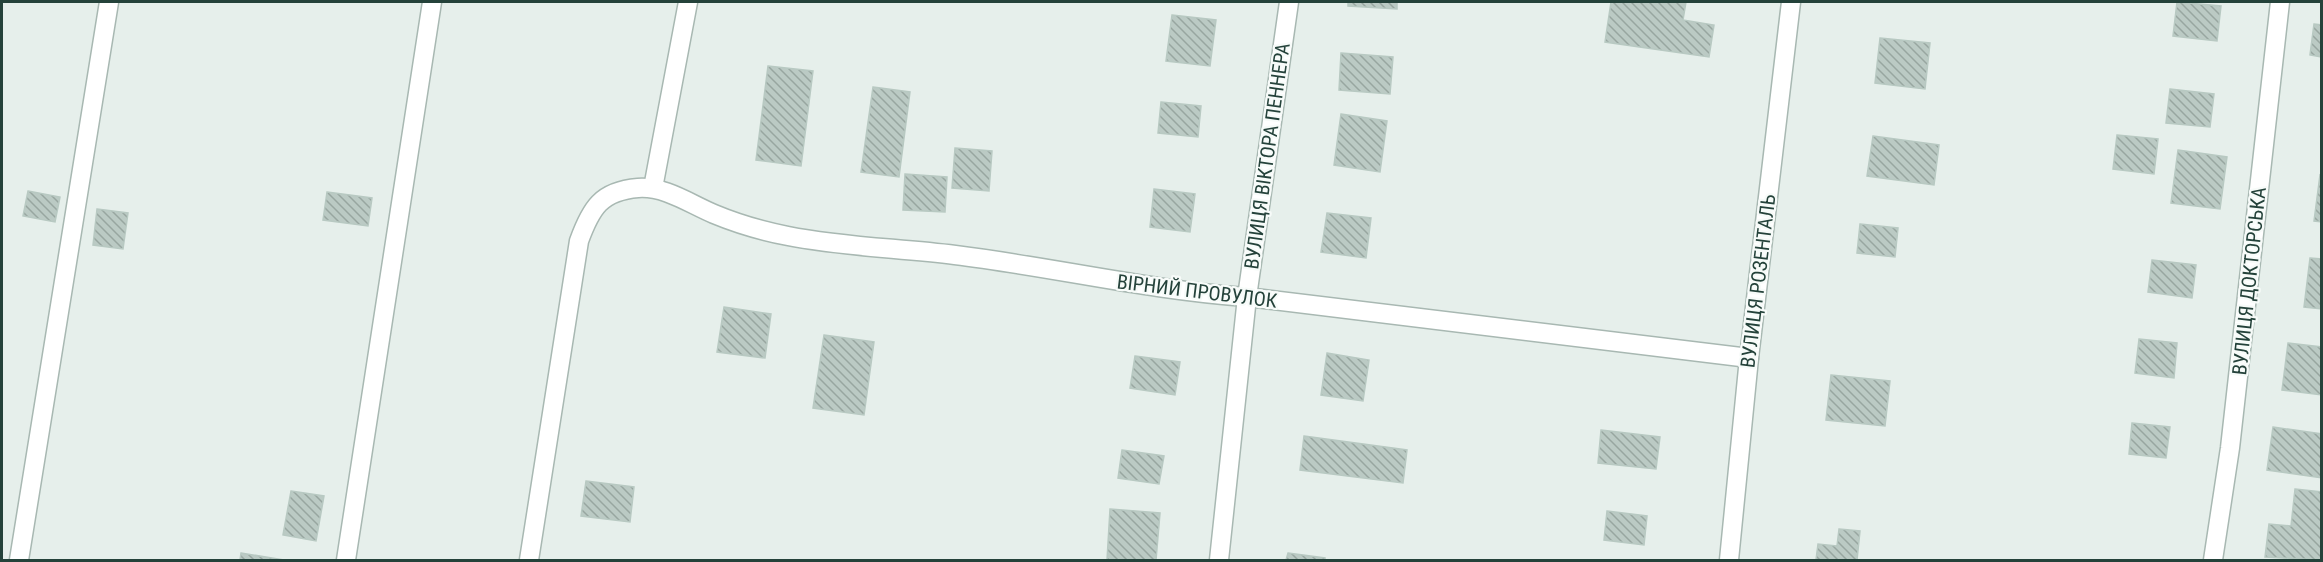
<svg xmlns="http://www.w3.org/2000/svg" width="2323" height="562" font-family="'Roboto Condensed',sans-serif">
<style>
.building{fill:url(#building-back-hatch);stroke:#b8c9c2;stroke-width:1.5}
.lines{fill:none;stroke-linecap:round;stroke-linejoin:round}
.minor-casing{stroke:#a8b8b2;stroke-width:21}
.minor{stroke:#fff;stroke-width:18}
.labels{text-anchor:middle;stroke-width:4.5;stroke-linejoin:round;paint-order:stroke}
.street-label{font-size:20px;fill:#24423a;stroke:#f7fbf9}
</style>
<defs>
<pattern id="building-back-hatch" width="6" height="6" patternUnits="userSpaceOnUse" patternTransform="scale(1.5)"><rect width="6" height="6" fill="#bbcac4"/><path d="M-1 5l2 2M0 0l6 6M5-1l2 2" fill="none" stroke="#98a6a0"/></pattern>
</defs>
<rect width="100%" height="100%" fill="#e6efeb"/>
<g class="building">
<polygon points="1348,2 1397,2 1397,9 1348,6"/>
<polygon points="1611,2 1686,2 1683,20 1714,25 1709,57 1605,42"/>
<polygon points="2177,2 2221,6 2217,41 2173,36"/>
<polygon points="1172,15 1216,20 1210,66 1166,61"/>
<polygon points="2314,24 2322,25 2322,57 2310,55"/>
<polygon points="1880,38 1930,43 1925,89 1875,83"/>
<polygon points="1341,53 1393,57 1390,94 1339,90"/>
<polygon points="768,66 813,71 801,166 756,160"/>
<polygon points="873,87 910,92 899,177 861,172"/>
<polygon points="2170,89 2214,94 2210,127 2166,123"/>
<polygon points="1161,102 1201,106 1198,137 1158,133"/>
<polygon points="1341,114 1387,121 1380,172 1334,165"/>
<polygon points="2117,135 2158,139 2154,174 2113,169"/>
<polygon points="1873,136 1939,145 1934,185 1867,176"/>
<polygon points="955,148 992,151 989,191 952,188"/>
<polygon points="2178,150 2227,157 2220,209 2171,203"/>
<polygon points="905,174 947,177 945,212 903,210"/>
<polygon points="2320,175 2322,176 2322,222 2314,221"/>
<polygon points="1154,189 1195,194 1190,232 1150,227"/>
<polygon points="28,191 60,197 55,222 23,216"/>
<polygon points="327,192 372,198 368,226 323,220"/>
<polygon points="97,209 128,213 123,249 93,245"/>
<polygon points="1327,213 1371,218 1366,258 1321,252"/>
<polygon points="1860,224 1898,228 1895,257 1857,253"/>
<polygon points="2310,258 2322,259 2322,309 2304,307"/>
<polygon points="2152,260 2196,265 2192,298 2148,292"/>
<polygon points="724,307 771,314 765,358 717,352"/>
<polygon points="824,335 874,342 864,415 813,408"/>
<polygon points="2139,339 2177,343 2174,378 2135,373"/>
<polygon points="2288,343 2322,347 2322,395 2282,390"/>
<polygon points="1327,353 1369,360 1363,401 1321,395"/>
<polygon points="1135,356 1180,362 1175,395 1130,388"/>
<polygon points="1831,375 1890,381 1885,426 1826,420"/>
<polygon points="2132,423 2170,427 2166,458 2129,454"/>
<polygon points="2273,427 2322,434 2322,478 2267,470"/>
<polygon points="1601,430 1660,437 1656,469 1598,463"/>
<polygon points="1304,436 1407,450 1403,483 1300,470"/>
<polygon points="1122,450 1164,456 1159,484 1118,478"/>
<polygon points="586,481 634,487 630,522 581,516"/>
<polygon points="2295,489 2322,492 2322,560 2265,557 2269,524 2291,526"/>
<polygon points="291,491 324,496 316,541 283,535"/>
<polygon points="1110,509 1160,513 1156,560 1107,560"/>
<polygon points="1607,511 1647,516 1644,545 1604,540"/>
<polygon points="1839,529 1860,531 1857,560 1816,560 1818,544 1837,546"/>
<polygon points="241,553 284,560 240,560"/>
<polygon points="1288,553 1325,558 1325,560 1286,560"/>
</g>
<g class="lines">
<g class="minor-casing">
<g id="minor">
<polyline points="653,188 688,2"/>
<polyline points="19,560 109,2"/>
<polyline points="346,560 432,2"/>
<path d="M 529,560 L 579,241 C 591,208 601,191 638,188 C 665,186 690,204 714,214 C 738,224 762,231 788,236 C 843,247 900,248 955,255 C 1053,267 1148,290 1247,297 L 1749,358"/>
<polyline points="1219,560 1247,297 1289,2"/>
<polyline points="1729,560 1749,358 1791,2"/>
<polyline points="2213,560 2230,448 2280,2"/>
</g>
</g>
<use href="#minor" class="minor"/>
</g>
<g class="labels">
<g class="street-label">
<text transform="translate(1267 156) rotate(-82)" y="7">ВУЛИЦЯ ВІКТОРА ПЕННЕРА</text>
<text transform="translate(1758 281) rotate(-83)" y="7">ВУЛИЦЯ РОЗЕНТАЛЬ</text>
<text transform="translate(2249 281) rotate(-84)" y="7">ВУЛИЦЯ ДОКТОРСЬКА</text>
<text transform="translate(1197 291) rotate(7)" y="7">ВІРНИЙ ПРОВУЛОК</text>
</g>
</g>
<rect width="2323" height="562" fill="none" stroke="#24423a" stroke-width="6"/>
</svg>
